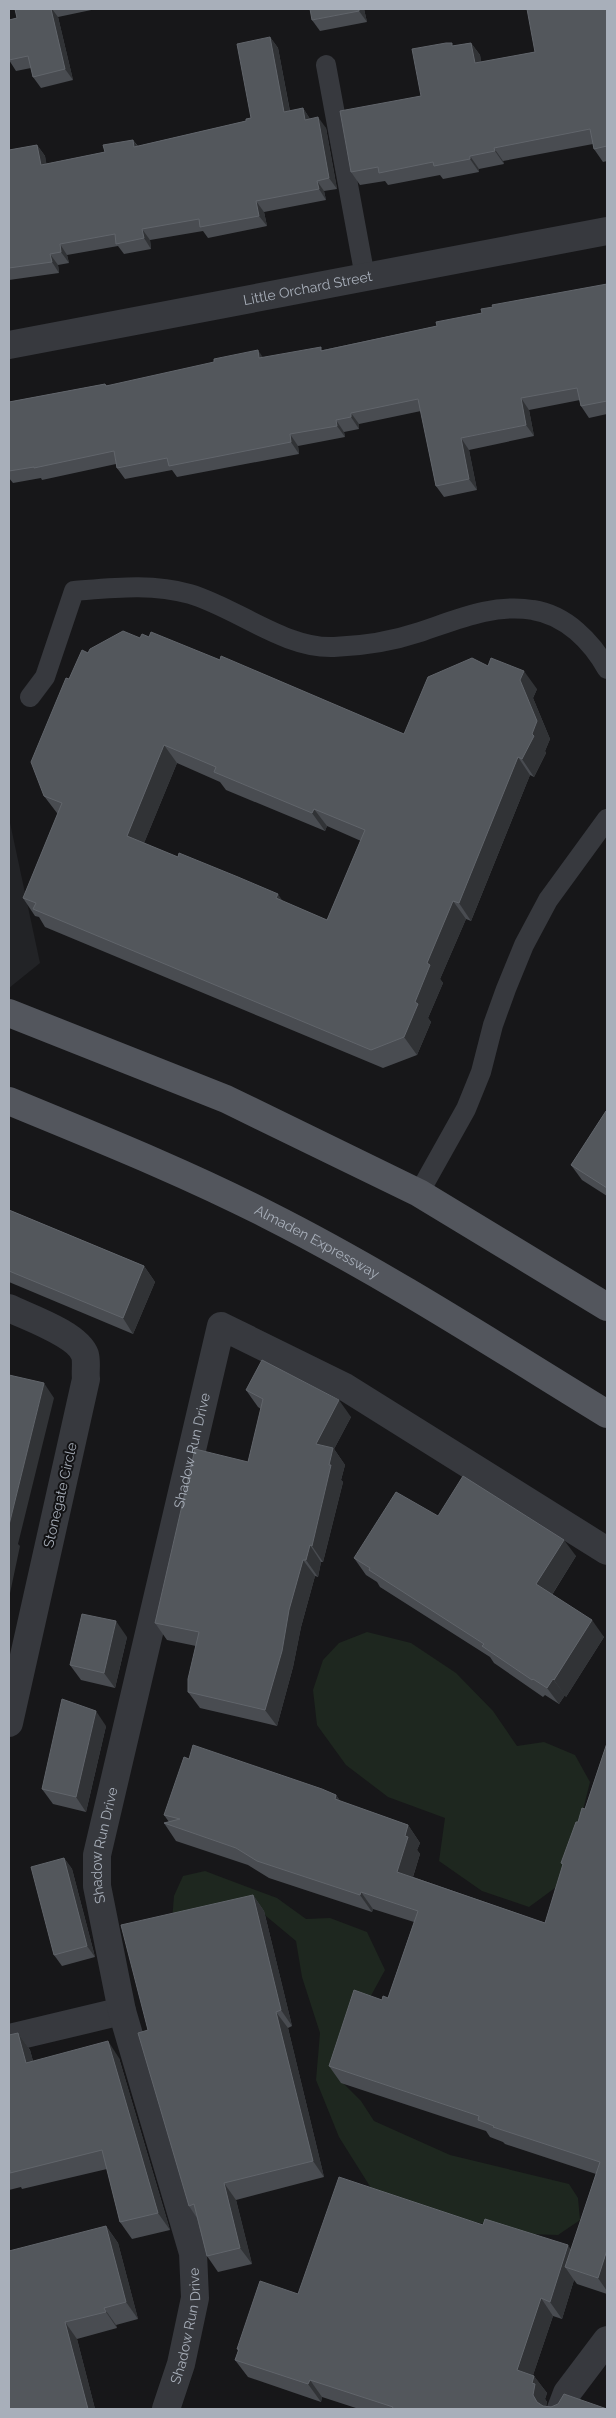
<svg xmlns="http://www.w3.org/2000/svg" width="616" height="2418" font-family="Raleway,sans-serif">
<style>
.built{fill:#222326}
.green{fill:#1e271f}
.lines{fill:none;stroke-linecap:round;stroke-linejoin:round}
.lane{stroke:#37393e;stroke-width:20}
.street{stroke:#37393e;stroke-width:28}
.primary{stroke:#53565d;stroke-width:28}
.wall{fill:#494c51;fill-rule:evenodd}
.shaded-wall{fill:#313336}
.building{fill:#53575c;stroke:#61656b;fill-rule:evenodd}
.labels{text-anchor:middle;stroke-width:4;stroke-linejoin:round;paint-order:stroke}
.street-label{font-size:14px;fill:#a8afba;stroke:#121214}
</style>
<rect width="100%" height="100%" fill="#171719"/>
<polygon class="built" points="9,818 40,963 9,988"/>
<g class="green">
<polygon points="367,1632 411,1643 456,1673 493,1711 517,1746 544,1742 575,1755 590,1782 572,1854 555,1888 529,1907 482,1891 439,1861 445,1818 388,1797 346,1765 317,1725 313,1690 323,1660 339,1643"/>
<polygon points="205,1871 277,1898 306,1919 330,1918 367,1932 385,1970 367,2003 344,2084 361,2101 374,2121 450,2155 569,2184 578,2198 580,2220 558,2235 528,2234 471,2221 371,2188 339,2137 316,2080 320,2033 302,1977 296,1941 260,1911 228,1911 172,1921 174,1896 183,1876"/>
</g>
<g class="lines">
<g class="lane">
<polyline points="326,65 365,277"/>
<path d="M 30,697 L 45,677 L 74,591 C 112,588 152,583 190,594 C 237,608 285,649 334,647 C 362,646 393,641 420,632 C 456,620 494,603 533,610 C 566,615 592,642 607,669"/>
<polyline points="419,1193 466,1109 481,1072 493,1025 506,989 524,945 548,900 607,819"/>
</g>
<g class="street">
<path id="s1" d="M 9,345 L 607,231"/>
<path d="M 9,1308 C 27,1317 78,1334 85,1355 C 87,1362 85,1372 86,1379 L 9,1723"/>
<polyline points="9,2038 122,2011"/>
<path id="s2" d="M 166,2409 L 181,2364 L 195,2298 L 193,2253 L 122,2011 L 97,1886 L 97,1855 L 221,1326 L 345,1387 L 607,1551"/>
<polyline points="561,2409 567,2393 607,2340"/>
</g>
<g class="primary">
<polyline points="9,1013 226,1099 419,1193 607,1307"/>
<path id="s3" d="M 9,1101 C 96,1137 184,1172 268,1215 C 385,1274 496,1346 607,1414"/>
</g>
</g>
<g class="wall">
<polygon points="15,9 96,9 58,17 73,80 41,88 33,77 31,68 16,71 9,60 9,20 17,18"/>
<polygon points="364,9 367,22 320,31 312,20"/>
<polygon points="607,9 607,161 603,162 594,149 593,144 503,161 504,164 479,169 479,172 443,179 440,175 388,185 385,181 360,185 351,172 421,96 453,46 471,43 480,55 481,62 535,52"/>
<polygon points="270,37 278,48 290,111 303,108 310,119 326,128 337,189 324,191 326,200 264,212 267,226 208,238 203,231 150,240 151,249 124,254 118,246 67,255 69,263 58,265 59,273 9,280 9,149 10,150 37,145 45,156 46,164 105,152 133,140 138,146 246,121 251,118"/>
<polygon points="607,284 607,414 589,418 581,406 580,400 529,410 534,436 469,450 477,490 444,497 436,486 421,411 359,424 359,429 344,432 345,437 298,446 299,454 177,477 172,470 125,479 117,468 116,464 42,480 41,478 13,483 9,478 9,402 105,384 107,386 263,358 323,350 437,326 482,313"/>
<path d="M 149,637 L 220,660 L 404,734 L 537,689 L 533,698 L 550,739 L 545,751 L 546,753 L 534,777 L 530,775 L 471,921 L 466,919 L 440,979 L 443,983 L 428,1018 L 431,1022 L 417,1055 L 383,1068 L 45,927 L 39,917 L 35,916 L 23,898 L 58,814 L 57,813 L 44,796 L 69,679 L 88,653 L 140,638 ZM 177,763 L 220,782 L 226,790 L 325,831 L 327,826 L 361,841 L 327,920 L 144,843 Z"/>
<polygon points="607,1112 607,1196 582,1180 571,1165"/>
<polygon points="9,1210 144,1266 155,1282 133,1334 9,1282"/>
<polygon points="246,1390 351,1417 334,1449 345,1465 341,1480 343,1482 323,1562 321,1562 318,1577 315,1576 301,1627 293,1667 277,1726 200,1708 188,1692 196,1646 167,1640 155,1623 248,1462 261,1409 258,1407"/>
<polygon points="438,1516 576,1556 552,1595 604,1637 566,1697 565,1695 559,1704 545,1695 543,1697 494,1663 490,1657 380,1587 377,1582 366,1575 354,1558"/>
<polygon points="127,1637 115,1688 81,1680 70,1665"/>
<polygon points="106,1726 86,1812 53,1804 42,1789"/>
<polygon points="607,1743 607,2294 577,2284 574,2280 562,2319 553,2316 533,2375 547,2393 545,2399 547,2402 546,2406 607,2409 359,2409 322,2397 321,2402 248,2377 235,2360 238,2351 237,2349 298,2294 483,2225 571,2250 596,2174 505,2144 503,2142 490,2137 486,2131 341,2083 329,2066 382,2000 388,1998 414,1922 373,1909 372,1912 269,1878 248,1865 176,1841 164,1823 169,1822 164,1815 189,1759 336,1795 340,1801 408,1825 420,1843 417,1850 420,1854 413,1877 545,1923 563,1865 561,1863 578,1822 585,1809"/>
<polygon points="64,1858 72,1869 95,1957 62,1966 54,1955"/>
<polygon points="253,1895 264,1911 292,2026 288,2028 324,2177 236,2200 252,2264 218,2272 207,2256 197,2218 189,2206 148,2030"/>
<polygon points="18,2033 30,2050 33,2061 119,2058 170,2230 132,2239 120,2222 107,2169 22,2189 21,2187 9,2190 9,2035"/>
<polygon points="106,2226 118,2243 138,2319 116,2325 117,2328 77,2339 95,2409 9,2409"/>
</g>
<g class="shaded-wall">
<polygon points="51,9 52,9 58,17 73,80 65,69"/>
<polygon points="359,9 364,9 367,22 359,11"/>
<polygon points="270,37 278,48 292,123 284,112"/>
<polygon points="471,43 480,55 484,76 475,63"/>
<polygon points="303,108 310,119 305,120"/>
<polygon points="318,117 326,128 337,189 329,178"/>
<polygon points="133,140 140,150 134,147"/>
<polygon points="37,145 45,156 49,176 41,165"/>
<polygon points="494,148 503,161 504,164 495,151"/>
<polygon points="470,156 479,169 479,172 470,159"/>
<polygon points="317,181 324,191 326,200 319,189"/>
<polygon points="256,201 264,212 267,226 259,216"/>
<polygon points="142,229 150,240 151,249 144,238"/>
<polygon points="60,244 67,255 69,263 61,252"/>
<polygon points="50,254 58,265 59,273 52,262"/>
<polygon points="258,350 266,362 259,358"/>
<polygon points="521,398 529,410 534,436 526,425"/>
<polygon points="351,413 359,424 359,429 351,417"/>
<polygon points="336,420 344,432 345,437 337,426"/>
<polygon points="290,434 298,446 299,454 291,442"/>
<polygon points="461,438 469,450 477,490 469,479"/>
<polygon points="524,671 537,689 533,698 550,739 545,751 546,753 534,777 522,759 532,734 520,680"/>
<polygon points="164,745 177,763 140,853 127,836"/>
<polygon points="518,757 530,775 471,921 459,903"/>
<polygon points="314,809 327,826 325,831 312,813"/>
<polygon points="278,894 290,912 276,898"/>
<polygon points="453,901 466,919 440,979 443,983 428,1018 431,1022 417,1055 404,1037 427,963"/>
<polygon points="144,1266 155,1282 133,1334 123,1318"/>
<polygon points="44,1383 54,1398 18,1544 20,1546 9,1598 9,1525"/>
<polygon points="339,1400 351,1417 334,1449 345,1465 341,1480 343,1482 323,1562 312,1546 316,1444"/>
<polygon points="564,1540 576,1556 548,1601 536,1584"/>
<polygon points="310,1545 321,1562 318,1577 306,1560"/>
<polygon points="303,1560 315,1576 301,1627 293,1667 277,1726 265,1710 289,1610"/>
<polygon points="592,1620 604,1637 566,1697 554,1680"/>
<polygon points="116,1621 127,1637 115,1688 104,1673"/>
<polygon points="553,1679 565,1695 559,1704 547,1688"/>
<polygon points="96,1711 106,1726 86,1812 76,1797"/>
<polygon points="336,1795 348,1812 335,1799"/>
<polygon points="408,1825 420,1843 417,1850 420,1854 409,1889 397,1872 405,1836"/>
<polygon points="64,1858 72,1869 95,1957 87,1946"/>
<polygon points="361,1892 373,1909 372,1912 360,1895"/>
<polygon points="253,1895 264,1911 292,2026 281,2010"/>
<polygon points="276,2012 288,2028 324,2177 313,2161"/>
<polygon points="18,2033 30,2050 38,2080 26,2063"/>
<polygon points="108,2041 119,2058 170,2230 158,2213"/>
<polygon points="224,2183 236,2200 252,2264 240,2248"/>
<polygon points="106,2226 118,2243 138,2319 126,2302"/>
<polygon points="568,2245 580,2263 565,2267 574,2280 562,2319 550,2302"/>
<polygon points="607,2250 607,2291 598,2278"/>
<polygon points="541,2298 553,2316 529,2387 517,2370"/>
<polygon points="104,2308 116,2325 117,2328 106,2312"/>
<polygon points="65,2322 77,2339 95,2409 88,2409"/>
<polygon points="534,2376 547,2393 545,2399 547,2402 546,2409 537,2402 533,2395 532,2383"/>
<polygon points="310,2380 322,2397 321,2402 308,2384"/>
</g>
<g class="building">
<polygon points="15,9 51,9 65,69 33,77 28,56 9,60 9,20 17,18"/>
<polygon points="310,9 359,9 359,11 312,20"/>
<polygon points="527,9 607,9 607,146 594,149 590,129 494,148 495,151 470,156 470,159 434,166 433,162 379,173 378,167 351,172 340,111 421,96 412,49 446,43 452,43 452,46 471,43 475,63 535,52"/>
<polygon points="270,37 284,112 303,108 305,120 318,117 329,178 317,181 319,189 256,201 259,216 200,227 199,219 142,229 144,238 116,244 115,234 60,244 61,252 50,254 52,262 9,268 9,150 37,145 41,165 105,152 103,145 133,140 134,147 246,121 246,119 251,118 237,44"/>
<polygon points="607,284 607,401 581,406 577,388 521,398 526,425 461,438 469,479 436,486 418,399 351,413 351,417 336,420 337,426 290,434 291,442 169,466 167,458 117,468 114,451 34,468 34,467 9,471 9,402 105,384 106,386 214,362 214,359 258,350 259,358 321,347 321,351 437,326 436,322 482,313 481,309 493,307 492,305"/>
<path d="M 123,631 L 140,638 L 142,634 L 149,637 L 151,632 L 220,660 L 221,656 L 404,734 L 428,677 L 472,658 L 488,666 L 491,658 L 524,671 L 520,680 L 537,721 L 532,734 L 534,736 L 522,759 L 518,757 L 459,903 L 453,901 L 427,963 L 430,965 L 415,1002 L 418,1004 L 404,1037 L 371,1050 L 33,909 L 36,903 L 23,898 L 62,803 L 44,796 L 31,762 L 66,678 L 69,679 L 82,650 L 88,653 L 90,649 ZM 164,745 L 216,767 L 214,772 L 312,813 L 314,809 L 365,830 L 327,920 L 276,898 L 278,894 L 238,877 L 179,853 L 178,857 L 127,836 Z"/>
<polygon points="606,1111 607,1112 607,1188 571,1165"/>
<polygon points="9,1210 144,1266 123,1318 9,1271"/>
<polygon points="262,1360 339,1400 316,1444 333,1448 329,1465 331,1465 312,1546 310,1545 306,1560 303,1560 289,1610 282,1651 265,1710 188,1692 188,1679 199,1632 155,1623 195,1449 248,1462 263,1399 246,1390"/>
<polygon points="9,1375 44,1383 9,1525"/>
<polygon points="463,1476 564,1540 536,1584 592,1620 554,1680 553,1679 547,1688 533,1679 532,1680 482,1646 484,1644 369,1570 370,1568 354,1558 396,1492 438,1516"/>
<polygon points="82,1614 116,1621 104,1673 70,1665"/>
<polygon points="62,1699 96,1711 76,1797 42,1789"/>
<polygon points="607,1743 607,2250 598,2278 565,2267 600,2162 493,2127 494,2126 478,2120 479,2116 329,2066 354,1990 382,2000 383,1996 388,1998 418,1911 361,1892 360,1895 257,1861 236,1848 164,1823 180,1819 164,1815 184,1757 189,1759 193,1745 322,1789 336,1795 335,1799 408,1825 405,1836 408,1837 397,1872 545,1923 563,1864 561,1863 576,1822 578,1822 582,1808 585,1809"/>
<polygon points="64,1858 87,1946 54,1955 31,1867"/>
<polygon points="253,1895 281,2010 276,2012 313,2161 224,2183 240,2248 207,2256 194,2204 189,2206 138,2033 148,2030 121,1925"/>
<polygon points="18,2033 26,2063 108,2041 158,2213 120,2222 102,2150 10,2173 10,2170 9,2170 9,2035"/>
<polygon points="339,2177 483,2225 485,2219 568,2245 550,2302 541,2298 517,2370 534,2376 532,2383 535,2384 533,2395 537,2402 543,2406 551,2407 558,2404 564,2394 607,2409 392,2409 393,2407 310,2380 308,2384 235,2360 239,2349 237,2349 260,2281 298,2294"/>
<polygon points="106,2226 126,2302 104,2308 106,2312 65,2322 88,2409 9,2409 9,2251"/>
</g>
<g class="labels">
<g class="street-label">
<text dy="5" stroke="none"><textPath href="#s1" startOffset="304">Little Orchard Street</textPath></text>
<text dy="5" stroke="none"><textPath href="#s3" startOffset="339">Almaden Expressway</textPath></text>
<text dy="5" stroke="none"><textPath href="#s2" startOffset="986">Shadow Run Drive</textPath></text>
<text transform="translate(60 1495) rotate(-77)" y="5">Stonegate Circle</text>
<text dy="5" stroke="none"><textPath href="#s2" startOffset="581">Shadow Run Drive</textPath></text>
<text dy="5" stroke="none"><textPath href="#s2" startOffset="86">Shadow Run Drive</textPath></text>
</g>
</g>
<rect width="616" height="2418" fill="none" stroke="#a8afba" stroke-width="20"/>
</svg>
